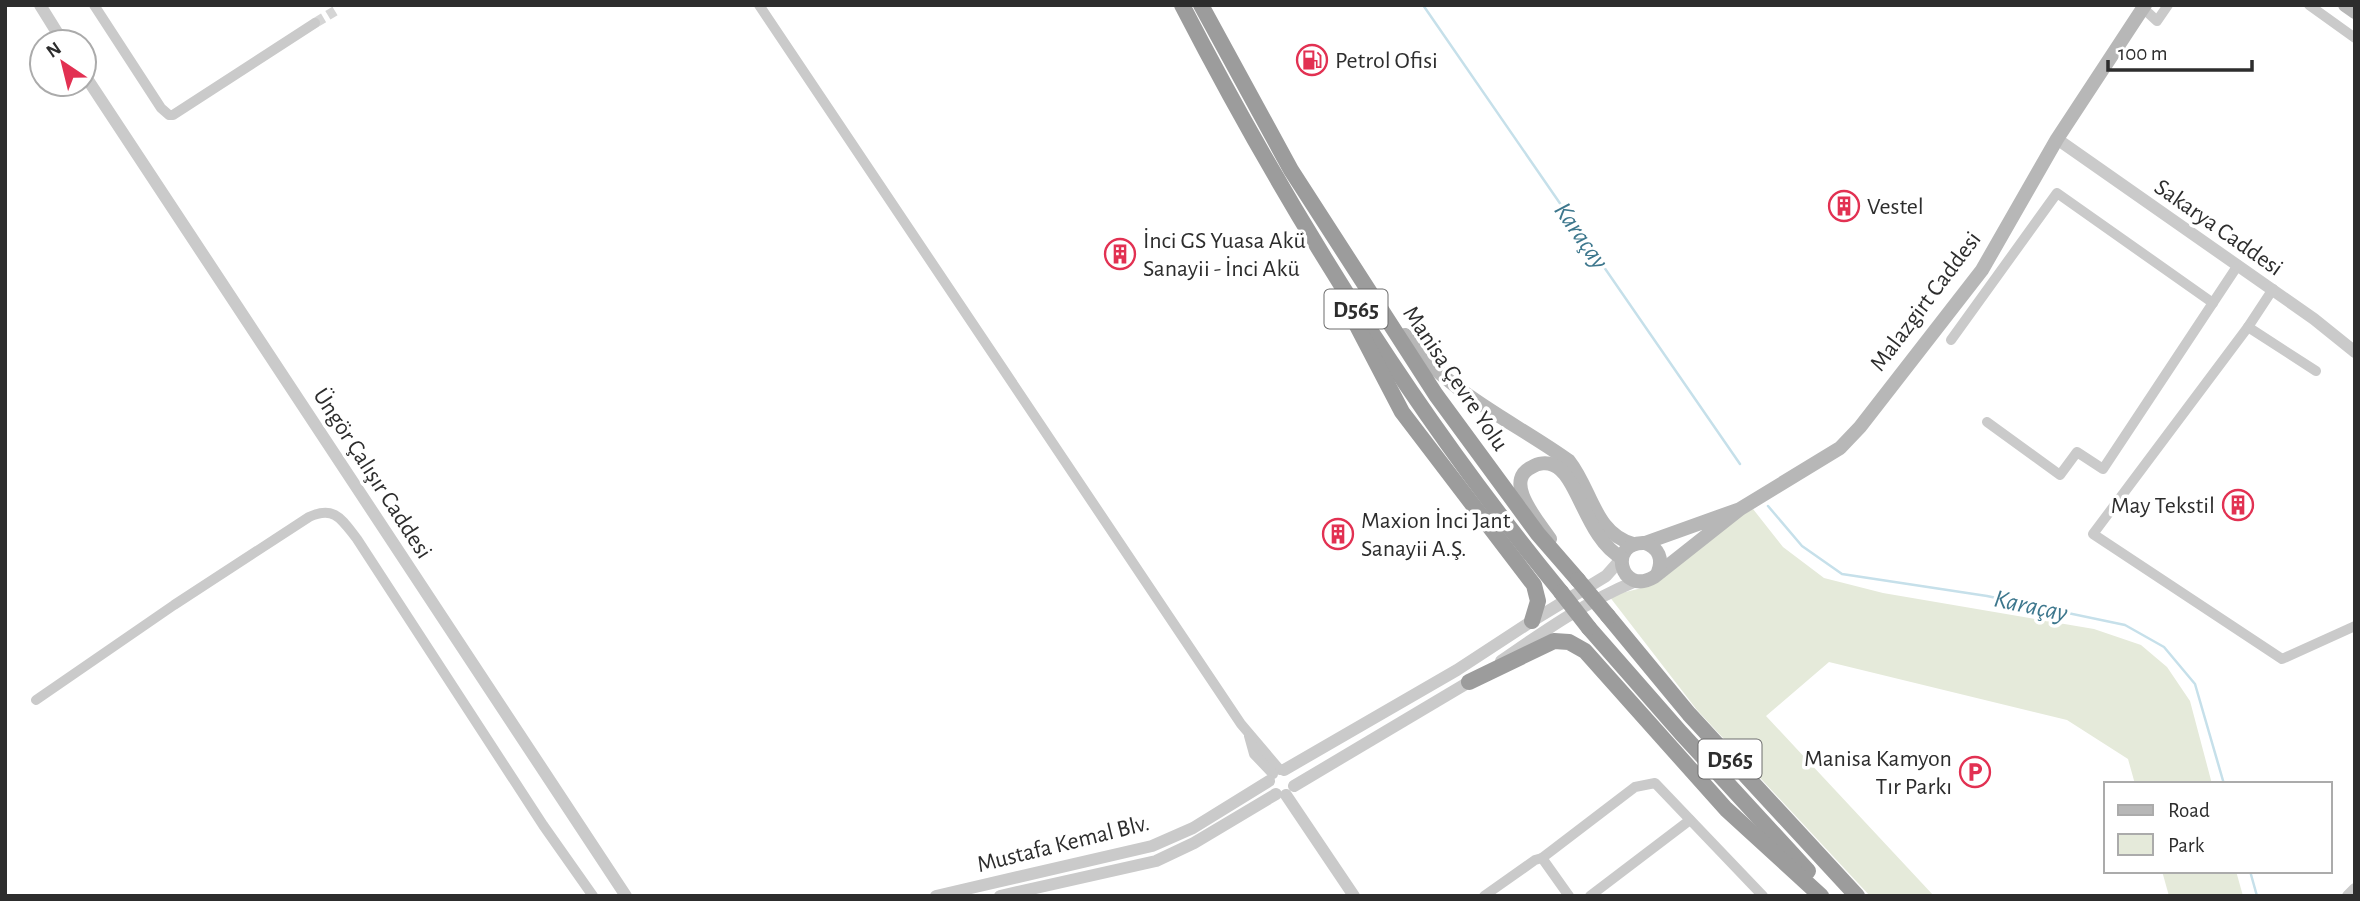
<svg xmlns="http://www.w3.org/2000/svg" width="2360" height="901" font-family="'Alegreya Sans',sans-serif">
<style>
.green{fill:#e5eada}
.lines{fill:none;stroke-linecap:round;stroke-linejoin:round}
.stream{stroke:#c6e0ea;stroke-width:2.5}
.minor-tunnel{stroke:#d5d5d5;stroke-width:10;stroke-dasharray:10 5;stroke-linecap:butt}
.minor{stroke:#cacaca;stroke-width:10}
.tertiary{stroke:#cacaca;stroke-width:12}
.secondary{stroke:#b7b7b7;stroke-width:14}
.trunk{stroke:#9c9c9c;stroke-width:16}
.trunk-bridge{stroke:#9c9c9c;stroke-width:16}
.labels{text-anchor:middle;stroke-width:7;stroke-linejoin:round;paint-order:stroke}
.shield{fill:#fff;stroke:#6c6c6c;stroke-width:2}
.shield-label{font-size:23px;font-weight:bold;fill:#2d2d2d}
.poi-label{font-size:24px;fill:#2d2d2d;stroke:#fff;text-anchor:start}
.street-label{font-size:24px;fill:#2d2d2d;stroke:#fff}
.water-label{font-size:26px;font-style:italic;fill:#3d778d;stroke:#fff}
</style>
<rect width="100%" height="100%" fill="#fff"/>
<g class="green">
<polygon points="1753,509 1783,547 1824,578 1883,593 2094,629 2141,645 2167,667 2190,701 2212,784 2135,784 2128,759 2067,720 1829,662 1766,716 1934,896 1870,896 1697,710 1609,596 1646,587 1705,536"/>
<polygon points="2162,871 2236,871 2243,896 2169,896"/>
</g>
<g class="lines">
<g class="stream">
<polyline points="1423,5 1740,464"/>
<polyline points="1768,506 1802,546 1842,574 1987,596 2125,625 2164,647 2195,684 2224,784"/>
<polyline points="2250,871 2257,896"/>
</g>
<polyline class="minor-tunnel" points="315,23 335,11"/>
<g class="minor">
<polyline points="94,5 161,108 169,115 173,115 315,23"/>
<polyline points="759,5 1241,724 1280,770"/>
<polyline points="2309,5 2355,38"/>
<polyline points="2143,8 2157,21 2168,5"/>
<polyline points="2273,289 2248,327 2093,534 2282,659 2355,626"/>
<polyline points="2248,327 2316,371"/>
<polyline points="1951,340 2057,193 2213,303"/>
<polyline points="1987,422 2060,475 2077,452 2103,469 2238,265"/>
<path d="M 36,700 L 174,605 L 309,517 C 335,505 342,520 357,539 L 543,825 L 593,896"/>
<polyline points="1249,736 1254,754 1273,774"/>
<polyline points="1542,858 1635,787 1655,783 1763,896"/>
<polyline points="1484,896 1535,860 1542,858 1569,896"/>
<polyline points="1590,896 1690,820"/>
</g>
<g class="tertiary">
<polyline points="40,5 63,42"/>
<polyline points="84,74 626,896"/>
<polyline points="2057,139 2314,319 2355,352"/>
<path d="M 1501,661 C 1544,631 1587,601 1636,581"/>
<polyline points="1284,770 1457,670 1532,621 1606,576 1622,558"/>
<polyline points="1294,786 1474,679"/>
<polyline points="1286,795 1354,896"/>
<polyline points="936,896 1152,846 1193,828 1269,781"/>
<polyline points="1000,896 1156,861 1194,843 1276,794"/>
<polyline points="2348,896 2355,889"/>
</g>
<g class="secondary">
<polyline points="2345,5 2355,12"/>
<path d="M 1405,335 C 1445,392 1515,422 1569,461 C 1592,490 1594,533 1633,544"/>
<path d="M 1740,509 L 1645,543 C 1607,541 1620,597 1654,577 L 1740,509 L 1840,448 L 1860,427 L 1982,270 L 2057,139 L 2145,5"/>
<path d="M 1550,539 C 1538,521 1502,481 1532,467 C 1538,463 1547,462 1553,465 C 1578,474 1586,539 1622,558"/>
<path d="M 1645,543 C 1659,548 1663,559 1658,572"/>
</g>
<g class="trunk">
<path d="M 1182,5 C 1289,212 1413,412 1561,592"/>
<polyline points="1201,5 1291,170 1436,395 1538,534 1578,580"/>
<polyline points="1354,320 1402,412 1534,585 1538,601 1532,621"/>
<polyline points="1608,616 1689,714 1857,896"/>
<polyline points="1589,628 1681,733 1808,871"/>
<polyline points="1469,682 1554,641 1569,642 1585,651 1726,809 1821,896"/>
</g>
<g class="trunk-bridge">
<polyline points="1578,580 1608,616"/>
<polyline points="1561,592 1589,628"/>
</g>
</g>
<defs>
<g id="fuel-ring" transform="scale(1.575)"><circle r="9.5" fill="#fff" stroke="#e23152" stroke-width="1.5"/><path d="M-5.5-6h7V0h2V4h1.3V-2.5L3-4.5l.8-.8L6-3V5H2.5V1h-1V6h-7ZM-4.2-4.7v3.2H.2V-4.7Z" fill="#e23152"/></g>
<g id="building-ring" transform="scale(1.575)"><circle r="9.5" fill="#fff" stroke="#e23152" stroke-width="1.5"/><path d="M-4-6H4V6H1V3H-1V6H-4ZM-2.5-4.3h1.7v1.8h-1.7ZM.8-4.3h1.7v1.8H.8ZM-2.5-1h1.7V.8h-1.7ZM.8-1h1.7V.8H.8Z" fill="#e23152"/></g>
<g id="parking-ring" transform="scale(1.575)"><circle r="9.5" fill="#fff" stroke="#e23152" stroke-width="1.5"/><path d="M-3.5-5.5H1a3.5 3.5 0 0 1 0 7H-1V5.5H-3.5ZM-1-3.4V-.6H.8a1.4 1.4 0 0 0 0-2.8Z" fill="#e23152"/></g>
</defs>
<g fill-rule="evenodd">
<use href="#fuel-ring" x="1312" y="60"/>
<use href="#building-ring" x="1844" y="206"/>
<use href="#building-ring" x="1120" y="254"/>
<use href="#building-ring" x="2238" y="505"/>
<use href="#building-ring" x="1338" y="534"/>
<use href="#parking-ring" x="1975" y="772"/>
</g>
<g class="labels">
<g class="shield">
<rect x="1324.5" y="289.5" width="63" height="39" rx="5"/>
<rect x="1698.5" y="739.5" width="63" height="39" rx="5"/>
</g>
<g class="shield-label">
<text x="1356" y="317">D565</text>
<text x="1730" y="767">D565</text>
</g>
<g class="poi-label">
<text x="1335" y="68">Petrol Ofisi</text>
<text x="1867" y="214">Vestel</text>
<text x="1143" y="248">İnci GS Yuasa Akü<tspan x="1143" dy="28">Sanayii - İnci Akü</tspan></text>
<text x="2215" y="513" text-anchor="end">May Tekstil</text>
<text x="1361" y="528">Maxion İnci Jant<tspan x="1361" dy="28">Sanayii A.Ş.</tspan></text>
<text x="1952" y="766" text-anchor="end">Manisa Kamyon<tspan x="1952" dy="28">Tır Parkı</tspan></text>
</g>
<g class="street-label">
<text transform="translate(2219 227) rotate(35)" y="8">Sakarya Caddesi</text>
<text transform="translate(1925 301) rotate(-53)" y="8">Malazgirt Caddesi</text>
<text transform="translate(1456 378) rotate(56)" y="8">Manisa Çevre Yolu</text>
<text transform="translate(373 473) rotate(57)" y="8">Üngör Çalışır Caddesi</text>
<text transform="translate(1063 843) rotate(-14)" y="8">Mustafa Kemal Blv.</text>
</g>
<g class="water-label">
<text transform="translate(1582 235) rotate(55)" y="9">Karaçay</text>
<text transform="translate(2031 605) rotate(12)" y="9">Karaçay</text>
</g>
</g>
<rect width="2360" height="901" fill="none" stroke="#2d2d2d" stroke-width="14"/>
<rect x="2104" y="782" width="228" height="91" fill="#ffffff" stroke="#ababab" stroke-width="2"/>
<rect x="2118" y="805" width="35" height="10" fill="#b7b7b7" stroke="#ababab" stroke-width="2"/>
<text x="2168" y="817" font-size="21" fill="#2d2d2d">Road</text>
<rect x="2118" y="834" width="35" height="21" fill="#e5eada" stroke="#ababab" stroke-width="2"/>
<text x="2168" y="852" font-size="21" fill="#2d2d2d">Park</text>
<g transform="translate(63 63) rotate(325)"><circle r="33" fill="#ffffff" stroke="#ababab" stroke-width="2"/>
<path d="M0-5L12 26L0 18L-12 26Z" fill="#e23152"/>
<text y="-10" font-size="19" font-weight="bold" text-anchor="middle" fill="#2d2d2d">N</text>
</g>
<path d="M2108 60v10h144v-10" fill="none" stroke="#2d2d2d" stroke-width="3.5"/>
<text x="2118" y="60" font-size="21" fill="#2d2d2d" stroke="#ffffff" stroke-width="5" paint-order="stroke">100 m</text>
</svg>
